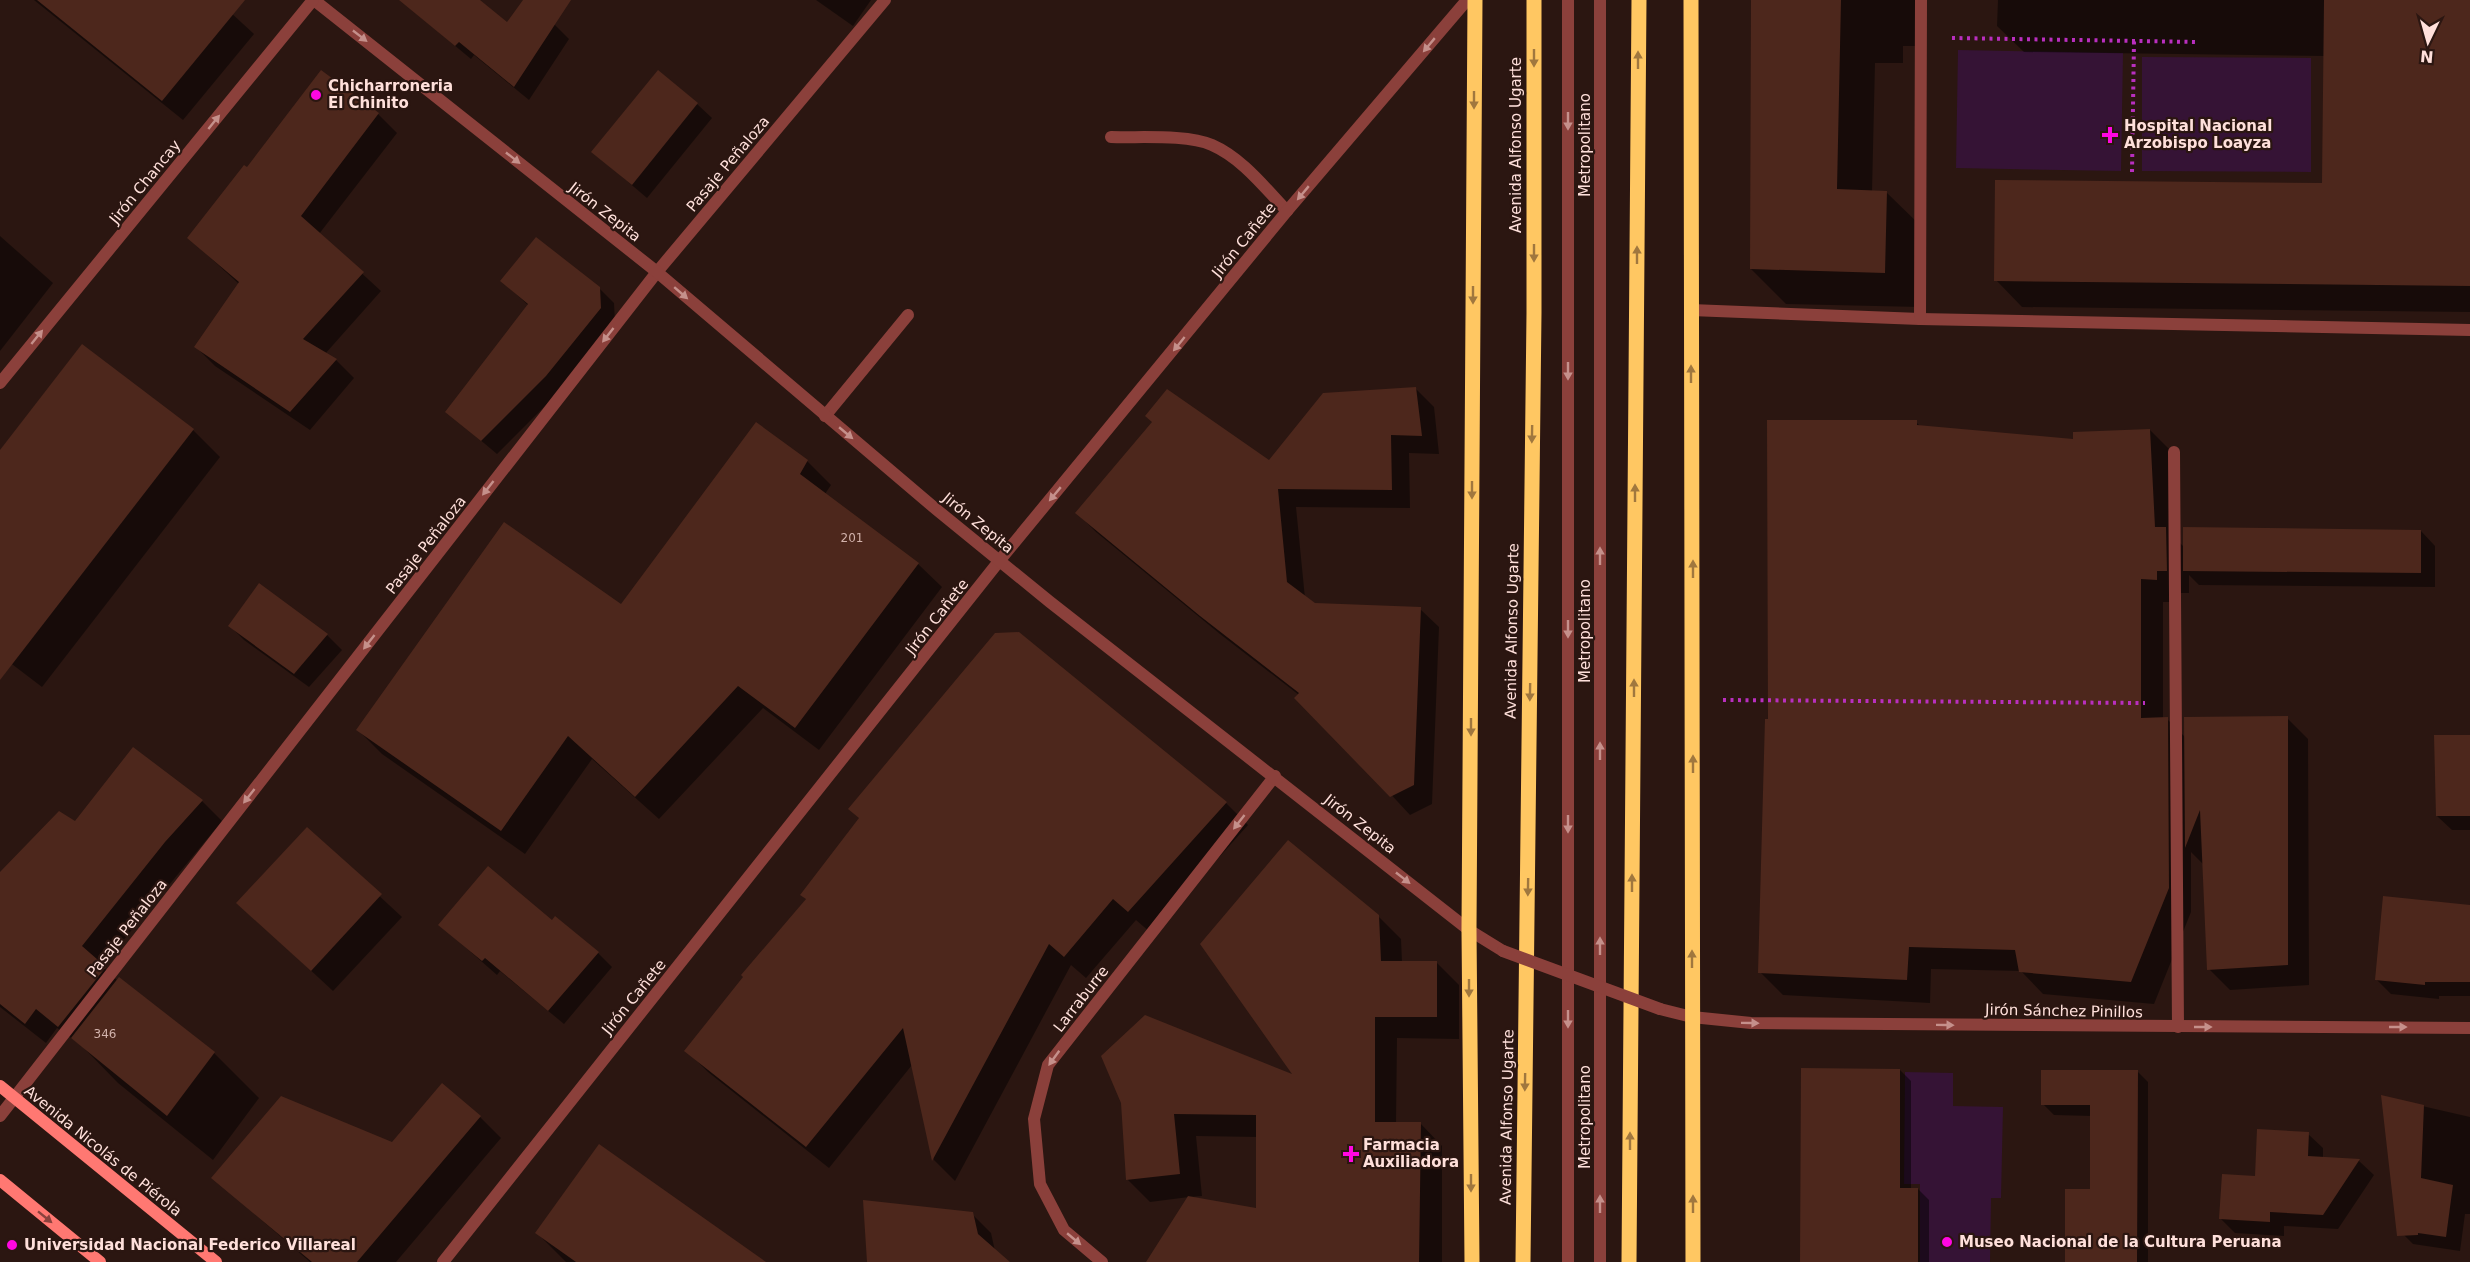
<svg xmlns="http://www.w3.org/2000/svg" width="2470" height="1262" font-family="'DejaVu Sans',sans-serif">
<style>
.green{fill:#351335}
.shadow{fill:#0007;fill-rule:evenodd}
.building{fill:#4d271c}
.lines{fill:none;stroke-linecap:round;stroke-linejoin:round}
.path{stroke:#b92fbf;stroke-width:4;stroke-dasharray:3 4.5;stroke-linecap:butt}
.service{stroke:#8b403b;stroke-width:12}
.pedestrian{stroke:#8b403b;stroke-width:12}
.minor{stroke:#8b403b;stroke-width:12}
.tertiary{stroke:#8b403b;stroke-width:12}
.secondary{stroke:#ff7872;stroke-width:12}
.primary{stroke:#ffc762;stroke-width:15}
.tertiary-bridge{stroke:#8b403b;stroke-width:12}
.oneway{fill:#c5908b}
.oneway2{fill:#a0773e}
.oneway3{fill:#8a423d}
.poi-dot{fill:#ff07e1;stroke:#2b1611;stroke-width:2}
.labels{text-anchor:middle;stroke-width:4.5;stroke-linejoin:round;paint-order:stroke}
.number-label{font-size:12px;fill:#d2b2ab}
.poi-label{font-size:15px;font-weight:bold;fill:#ffe0db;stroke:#2b1611;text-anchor:start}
.street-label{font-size:15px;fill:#ffe0db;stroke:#2b1611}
</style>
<rect width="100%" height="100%" fill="#2b1611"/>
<g class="green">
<polygon points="1958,50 2123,53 2121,171 1956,168"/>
<polygon points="2142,57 2311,58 2311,172 2142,171"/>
<polygon points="1905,1072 1953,1073 1953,1106 2003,1107 2001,1198 1991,1198 1990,1262 1920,1262 1920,1184 1904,1184"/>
</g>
<g class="shadow">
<polygon points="34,0 217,0 254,34 183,120"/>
<polygon points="400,0 477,0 507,24 555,25 569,39 529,100 474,55 471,59"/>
<polygon points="816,0 871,0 853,26"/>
<polygon points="1752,0 1924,0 1923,46 1903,46 1903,63 1875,63 1872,192 1886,192 1922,227 1920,307 1786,304 1751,269"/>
<polygon points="1998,0 2470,0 2470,312 2022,307 1996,280 2323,184 2325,56 2024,52 1997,26"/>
<polygon points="321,72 378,114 397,133 319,234 381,291 325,354 336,360 354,378 310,430 215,366 196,347 239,284 189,238 247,170"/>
<polygon points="697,104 712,118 647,198 593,152"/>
<polygon points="0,236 53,283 0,351"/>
<polygon points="502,281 599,288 614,303 615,323 560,391 497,454 447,412 529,306"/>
<polygon points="1416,389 1434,407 1439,454 1409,453 1410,508 1296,507 1305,598 1314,605 1420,609 1439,627 1432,804 1410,815 1299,695 1220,634 1096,532 1077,513 1269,463"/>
<polygon points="1916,422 1921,427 2075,440 2150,430 2173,453 2177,540 2184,547 2421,531 2435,546 2435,587 2199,585 2189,575 2189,593 2179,593 2180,602 2163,602 2163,719 2167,719 2186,738 2287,718 2308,739 2309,985 2230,990 2209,969 2204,865 2191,852 2191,912 2154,1004 2043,994 2021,971 1931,969 1930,1003 1783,995 1760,972 1770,720"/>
<polygon points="193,430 220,457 42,687 0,655 0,452"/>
<polygon points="807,461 831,485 825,494 918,564 942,587 819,750 763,708 659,819 592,759 525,854 382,754 358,730 621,606"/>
<polygon points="259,585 327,635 342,650 309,687 244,640 230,626"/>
<polygon points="1018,633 1226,803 1248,825 1151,933 1136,920 1086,978 1071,965 955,1181 934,1160 912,1065 829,1168 708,1072 686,1050"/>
<polygon points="2470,736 2470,830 2452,830 2437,816"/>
<polygon points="202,801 222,821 102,966 118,981 214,1053 259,1098 213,1160 118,1083 81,1045 57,1028 46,1043 0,1007 0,874 76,823"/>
<polygon points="307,829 402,917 333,991 238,903"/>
<polygon points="2470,907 2470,996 2439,996 2439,999 2391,994 2376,979"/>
<path d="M 1378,916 L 1401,939 L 1402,962 L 1436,962 L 1459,985 L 1459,1039 L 1397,1038 L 1396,1123 L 1420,1123 L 1442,1146 L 1442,1262 L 1161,1262 L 1189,1197 L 1150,1202 L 1127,1179 L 1122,1103 L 1296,1077 ZM 1196,1136 L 1258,1137 L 1257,1209 L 1190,1197 L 1202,1196 Z"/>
<polygon points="440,925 598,953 612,967 564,1024 500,971 497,975"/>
<polygon points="1900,1070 1911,1081 1911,1189 1918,1189 1929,1200 1929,1262 1802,1262"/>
<polygon points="2137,1071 2148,1082 2148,1262 2066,1262 2092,1190 2092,1116 2054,1115 2043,1104"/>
<polygon points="2383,1097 2470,1117 2470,1214 2465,1214 2460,1251 2413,1244 2398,1229"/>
<polygon points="480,1117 501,1138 396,1262 310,1262 213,1178 392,1143"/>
<polygon points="2308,1134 2323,1148 2323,1158 2359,1161 2374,1175 2338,1229 2284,1226 2284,1236 2235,1233 2221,1219 2256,1177"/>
<polygon points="972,1214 991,1233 995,1251 1008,1262 869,1262"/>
<polygon points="537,1233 764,1262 566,1262"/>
</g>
<g class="building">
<polygon points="37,0 245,0 162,101"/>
<polygon points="399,0 480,0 507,22 523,0 571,0 514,87 459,42 455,46"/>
<polygon points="1751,0 1841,0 1837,189 1887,191 1885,273 1750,269"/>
<polygon points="2324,0 2470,0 2470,286 1994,281 1995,180 2322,183"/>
<polygon points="321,70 379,113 301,216 364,272 303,339 337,359 290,412 194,347 239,282 187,238 244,165 247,167"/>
<polygon points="658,70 698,103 632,185 591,152"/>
<polygon points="536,237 600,287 601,308 546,376 481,441 445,412 528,304 500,281"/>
<polygon points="82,344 194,429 0,680 0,450"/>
<polygon points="1416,387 1422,436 1391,435 1392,490 1278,489 1287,582 1315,603 1421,607 1414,785 1390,797 1294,698 1299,693 1200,616 1075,513 1152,422 1145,416 1167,389 1269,460 1323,393"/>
<polygon points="1767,420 1917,420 1917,425 2073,439 2073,432 2150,429 2155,527 2166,527 2167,571 2157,571 2157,580 2141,579 2141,718 2168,717 2169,888 2131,982 2019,972 2015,950 1909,947 1907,980 1758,973 1765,719 1768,719"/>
<polygon points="756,422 808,460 800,474 919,563 795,728 738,686 635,797 568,736 501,831 356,730 504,522 621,604"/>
<polygon points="2183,527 2421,530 2421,573 2183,571"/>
<polygon points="259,583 328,634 294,674 228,626"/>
<polygon points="1019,632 1227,802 1128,912 1113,899 1064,957 1049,944 932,1161 903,1028 806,1147 684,1051 743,977 741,975 806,899 800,895 859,818 848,809 995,633"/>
<polygon points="2288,716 2288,965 2207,970 2200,810 2185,848 2184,717"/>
<polygon points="2434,735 2470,735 2470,816 2436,816"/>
<polygon points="133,747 203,800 165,842 82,946 106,967 58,1027 36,1009 25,1024 0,1004 0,872 59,811 75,821"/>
<polygon points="307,827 382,894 311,971 236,903"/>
<polygon points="1288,840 1379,915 1381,961 1437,961 1437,1017 1375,1017 1375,1122 1421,1122 1419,1262 1146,1262 1188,1196 1256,1208 1256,1115 1174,1114 1180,1174 1126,1180 1121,1103 1101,1056 1145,1015 1292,1074 1200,944"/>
<polygon points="488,866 552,920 555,916 599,952 548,1011 485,958 482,961 438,925"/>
<polygon points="2383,896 2470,905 2470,982 2425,982 2425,985 2375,980"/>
<polygon points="119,977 215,1052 167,1116 71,1038"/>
<polygon points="1801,1068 1900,1069 1900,1188 1918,1188 1918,1262 1800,1262"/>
<polygon points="2041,1070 2138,1070 2137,1262 2065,1262 2065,1189 2090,1189 2090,1105 2041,1105"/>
<polygon points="442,1083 481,1116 357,1262 312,1262 211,1178 281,1096 392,1142"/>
<polygon points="2381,1095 2424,1105 2421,1178 2453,1185 2446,1237 2418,1233 2418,1235 2397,1236"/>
<polygon points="2257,1129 2309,1132 2308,1156 2360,1159 2323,1215 2270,1212 2270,1222 2219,1219 2222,1174 2255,1176"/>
<polygon points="599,1144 766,1262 576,1262 535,1233"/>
<polygon points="863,1200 973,1212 978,1234 1010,1262 867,1262"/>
</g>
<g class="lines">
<g class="path">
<polyline points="1952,38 2198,42"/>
<polyline points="2132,172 2134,41"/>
<polyline points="1723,700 2145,703"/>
</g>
<g class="service">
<polyline points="1568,0 1568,1262"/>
<polyline points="1600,0 1600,1262"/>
<path d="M 1111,137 C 1139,138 1187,134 1212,145 C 1242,158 1265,188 1287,211"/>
<polyline points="1691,310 1920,319 2470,330"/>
<polyline points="825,416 908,315"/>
<polyline points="2174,452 2178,1027"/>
</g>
<polyline class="pedestrian" points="1920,319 1921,0"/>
<g class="minor">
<polyline points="1692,1017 1751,1023 2470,1028"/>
<polyline points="0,1116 657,272 885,0"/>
<polyline points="443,1262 1000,560 1287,211 1467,0"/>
<polyline points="1102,1262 1064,1230 1040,1184 1034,1119 1048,1065 1275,776"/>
</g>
<g class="tertiary">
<polyline points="314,0 657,272 937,510 1050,602 1469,930 1503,951"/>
<polyline points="0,383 313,0"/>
<polyline points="1660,1009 1692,1017"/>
</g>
<g class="secondary">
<polyline points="0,1086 216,1262"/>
<polyline points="0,1180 100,1262"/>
</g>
<g class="primary">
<polyline points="1691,0 1693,1262"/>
<polyline points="1472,1262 1469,930 1475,0"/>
<polyline points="1523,1262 1534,313 1534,0"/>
<polyline points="1629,1262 1639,0"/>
</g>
<polyline class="tertiary-bridge" points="1503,951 1660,1009"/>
</g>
<defs><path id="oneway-solid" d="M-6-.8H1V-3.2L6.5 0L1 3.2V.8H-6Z" transform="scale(1.5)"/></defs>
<g class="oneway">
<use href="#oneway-solid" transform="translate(360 36) rotate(38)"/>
<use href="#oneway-solid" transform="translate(1429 45) rotate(130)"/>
<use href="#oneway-solid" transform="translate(1568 121) rotate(90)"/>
<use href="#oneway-solid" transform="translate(214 122) rotate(-51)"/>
<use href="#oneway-solid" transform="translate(513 158) rotate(38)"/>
<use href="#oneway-solid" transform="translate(1303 193) rotate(130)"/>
<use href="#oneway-solid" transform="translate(681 293) rotate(41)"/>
<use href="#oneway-solid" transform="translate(608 335) rotate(128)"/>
<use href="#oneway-solid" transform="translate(37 337) rotate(-51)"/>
<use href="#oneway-solid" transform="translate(1179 344) rotate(129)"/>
<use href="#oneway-solid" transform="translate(1568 371) rotate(90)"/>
<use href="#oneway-solid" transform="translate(846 433) rotate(40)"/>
<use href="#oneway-solid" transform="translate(488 488) rotate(128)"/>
<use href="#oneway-solid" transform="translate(1055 494) rotate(130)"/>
<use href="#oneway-solid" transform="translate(1600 556) rotate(-90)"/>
<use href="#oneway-solid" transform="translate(1568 629) rotate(90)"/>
<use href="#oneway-solid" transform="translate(369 642) rotate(128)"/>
<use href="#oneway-solid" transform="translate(1600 751) rotate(-90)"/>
<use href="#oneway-solid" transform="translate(249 796) rotate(128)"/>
<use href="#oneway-solid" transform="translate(1239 822) rotate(128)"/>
<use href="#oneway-solid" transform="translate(1568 824) rotate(90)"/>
<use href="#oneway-solid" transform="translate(1403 878) rotate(38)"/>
<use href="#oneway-solid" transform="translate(1600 946) rotate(-90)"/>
<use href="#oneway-solid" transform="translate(1568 1019) rotate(90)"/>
<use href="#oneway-solid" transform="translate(1750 1023) rotate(1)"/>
<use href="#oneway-solid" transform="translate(1945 1025) rotate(1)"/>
<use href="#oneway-solid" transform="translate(2203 1027)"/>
<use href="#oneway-solid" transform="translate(2398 1027)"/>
<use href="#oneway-solid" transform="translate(1054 1058) rotate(126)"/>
<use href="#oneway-solid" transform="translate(1600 1204) rotate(-90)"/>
<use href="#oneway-solid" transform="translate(1074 1239) rotate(40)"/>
</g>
<g class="oneway2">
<use href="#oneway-solid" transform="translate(1534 58) rotate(90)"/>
<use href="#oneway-solid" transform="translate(1638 60) rotate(-90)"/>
<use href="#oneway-solid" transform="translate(1474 100) rotate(90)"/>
<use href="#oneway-solid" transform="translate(1534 253) rotate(90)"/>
<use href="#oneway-solid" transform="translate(1637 255) rotate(-90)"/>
<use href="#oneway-solid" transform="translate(1473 295) rotate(90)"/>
<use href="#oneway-solid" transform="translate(1691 374) rotate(-90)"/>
<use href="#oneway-solid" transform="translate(1532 434) rotate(91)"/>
<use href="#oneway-solid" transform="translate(1472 490) rotate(90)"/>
<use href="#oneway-solid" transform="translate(1635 493) rotate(-90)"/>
<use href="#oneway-solid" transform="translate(1693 569) rotate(-90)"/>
<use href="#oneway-solid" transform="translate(1634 688) rotate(-90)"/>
<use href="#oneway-solid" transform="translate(1530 692) rotate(91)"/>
<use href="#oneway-solid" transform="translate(1471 727) rotate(90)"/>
<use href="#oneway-solid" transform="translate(1693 764) rotate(-90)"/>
<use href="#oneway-solid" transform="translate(1632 883) rotate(-90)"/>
<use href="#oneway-solid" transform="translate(1528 887) rotate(91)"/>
<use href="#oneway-solid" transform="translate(1692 959) rotate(-90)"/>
<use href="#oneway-solid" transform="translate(1469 988) rotate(90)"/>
<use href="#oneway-solid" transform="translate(1525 1082) rotate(91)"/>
<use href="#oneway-solid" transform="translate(1630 1141) rotate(-90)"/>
<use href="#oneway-solid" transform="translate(1471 1183) rotate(90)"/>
<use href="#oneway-solid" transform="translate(1693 1204) rotate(-90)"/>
</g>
<use class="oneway3" href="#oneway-solid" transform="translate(45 1217) rotate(39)"/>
<g class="poi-dot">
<circle cx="316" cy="95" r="6"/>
<path d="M2107 126h6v6h6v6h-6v6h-6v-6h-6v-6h6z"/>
<path d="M1348 1145h6v6h6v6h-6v6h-6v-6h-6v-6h6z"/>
<circle cx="1947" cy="1242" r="6"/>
<circle cx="12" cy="1245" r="6"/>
</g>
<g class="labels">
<g class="number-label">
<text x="852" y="542">201</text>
<text x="105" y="1038">346</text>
</g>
<g class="poi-label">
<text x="328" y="91">Chicharroneria<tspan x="328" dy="17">El Chinito</tspan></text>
<text x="2124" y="131">Hospital Nacional<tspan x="2124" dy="17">Arzobispo Loayza</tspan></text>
<text x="1363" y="1150">Farmacia<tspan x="1363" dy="17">Auxiliadora</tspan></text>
<text x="1959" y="1247">Museo Nacional de la Cultura Peruana</text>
<text x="24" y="1250">Universidad Nacional Federico Villareal</text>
</g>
<g class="street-label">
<text transform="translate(1516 145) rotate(-90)" y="5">Avenida Alfonso Ugarte</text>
<text transform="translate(1585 145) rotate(-90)" y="5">Metropolitano</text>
<text transform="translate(728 164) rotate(-50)" y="5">Pasaje Peñaloza</text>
<text transform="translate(145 182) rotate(-51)" y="5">Jirón Chancay</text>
<text transform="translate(605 212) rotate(38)" y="5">Jirón Zepita</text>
<text transform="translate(1244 240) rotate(-51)" y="5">Jirón Cañete</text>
<text transform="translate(978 523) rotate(39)" y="5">Jirón Zepita</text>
<text transform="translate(426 545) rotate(-52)" y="5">Pasaje Peñaloza</text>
<text transform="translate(937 617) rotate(-52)" y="5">Jirón Cañete</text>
<text transform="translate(1512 631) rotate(-89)" y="5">Avenida Alfonso Ugarte</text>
<text transform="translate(1585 631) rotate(-90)" y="5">Metropolitano</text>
<text transform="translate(1360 824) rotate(38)" y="5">Jirón Zepita</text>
<text transform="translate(127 928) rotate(-52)" y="5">Pasaje Peñaloza</text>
<text transform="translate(634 997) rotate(-51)" y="5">Jirón Cañete</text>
<text transform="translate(1081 999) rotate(-52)" y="5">Larraburre</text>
<text transform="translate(2064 1011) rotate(1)" y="5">Jirón Sánchez Pinillos</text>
<text transform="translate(1507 1117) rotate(-89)" y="5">Avenida Alfonso Ugarte</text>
<text transform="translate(1585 1117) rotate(-90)" y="5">Metropolitano</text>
<text transform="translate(103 1151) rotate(39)" y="5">Avenida Nicolás de Piérola</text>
</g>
</g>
<g transform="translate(2428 42) rotate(185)" stroke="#2b1611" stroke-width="4.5" paint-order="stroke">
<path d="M0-4.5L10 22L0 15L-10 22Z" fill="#ffe0db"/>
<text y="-9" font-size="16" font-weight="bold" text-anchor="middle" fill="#ffe0db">N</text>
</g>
</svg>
